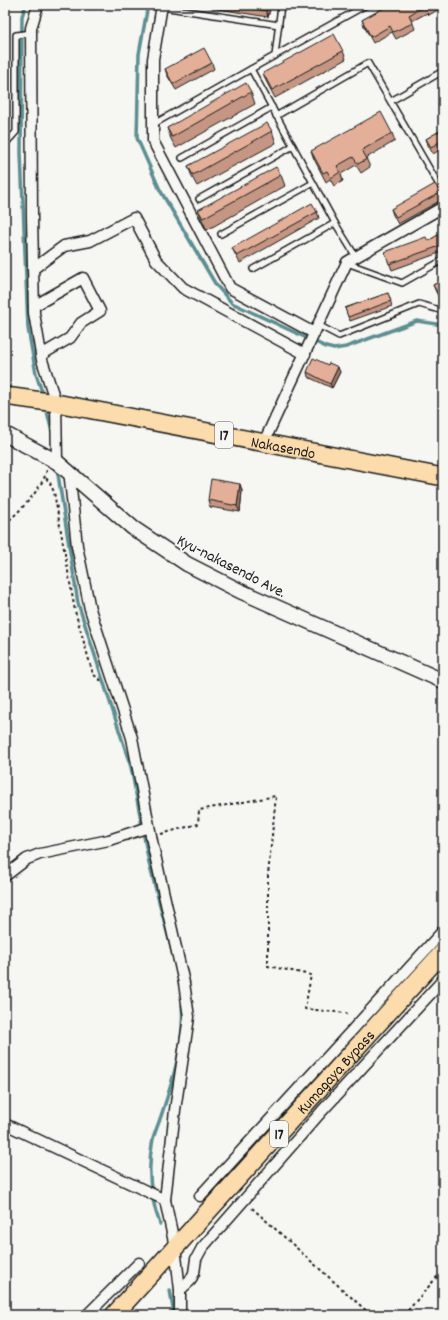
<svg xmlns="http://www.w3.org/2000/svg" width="448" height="1320" font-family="Dekko,sans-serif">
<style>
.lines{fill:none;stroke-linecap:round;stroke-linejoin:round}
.stream{stroke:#5d8e91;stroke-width:3.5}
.service-casing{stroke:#1c1c1c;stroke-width:8}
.minor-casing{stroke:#1c1c1c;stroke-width:13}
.secondary-casing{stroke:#1c1c1c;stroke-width:17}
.trunk-casing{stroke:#1c1c1c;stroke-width:20}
.path{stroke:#1c1c1c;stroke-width:2;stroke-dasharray:3 3;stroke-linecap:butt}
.service{stroke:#f6f6f2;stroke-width:5}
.minor{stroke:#f6f6f2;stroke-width:10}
.secondary{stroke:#f6f6f2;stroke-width:14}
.trunk{stroke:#fcdcac;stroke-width:17}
.wall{fill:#c49683;stroke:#1c1c1c}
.shaded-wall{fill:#a07a6a;stroke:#1c1c1c}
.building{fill:#e4af98;stroke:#1c1c1c}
.labels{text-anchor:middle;stroke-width:4;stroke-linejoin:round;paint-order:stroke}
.shield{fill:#f6f6f2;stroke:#5d5d5c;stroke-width:1}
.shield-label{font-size:15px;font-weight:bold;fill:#1c1c1c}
.street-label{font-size:16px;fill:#1c1c1c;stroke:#f6f6f2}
</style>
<rect width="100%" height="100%" fill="#f6f6f2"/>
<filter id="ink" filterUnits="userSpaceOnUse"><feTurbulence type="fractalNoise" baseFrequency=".025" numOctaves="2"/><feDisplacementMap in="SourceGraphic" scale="8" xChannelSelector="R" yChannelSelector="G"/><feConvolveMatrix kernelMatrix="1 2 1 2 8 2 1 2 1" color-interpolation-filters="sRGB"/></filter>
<g filter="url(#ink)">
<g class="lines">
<g class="stream">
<polyline points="26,5 22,16 21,153 28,328 36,374 43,395"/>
<polyline points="148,5 139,54 137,138 160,190 216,285 232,303 326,347 334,349 346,347 417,321 443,325"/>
<polyline points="46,407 52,432"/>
<polyline points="57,468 78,603 131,767 149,863 173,955"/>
<path d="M 160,1224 C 150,1197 147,1167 153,1139 C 156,1129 160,1120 163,1110 C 174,1078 185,1039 182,1005"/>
<polyline points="170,1290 174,1315"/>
</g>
<g class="service-casing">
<g id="service">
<polyline points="162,7 279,25"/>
<polyline points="275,56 281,5"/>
<polyline points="251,69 366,5"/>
<polyline points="391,101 443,71"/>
<polyline points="276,116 368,63 443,192"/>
<polyline points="152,125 251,69 335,223 356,257"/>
<polyline points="5,144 16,132 16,35 31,33"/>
<polyline points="182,158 272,107"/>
<polyline points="199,199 293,146"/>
<polyline points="221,234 313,183"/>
<polyline points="347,263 402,283 443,260"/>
<polyline points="253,269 335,223"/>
<polyline points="318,325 339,336 419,304 443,311"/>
</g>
</g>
<g class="minor-casing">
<g id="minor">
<polyline points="38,5 31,28 32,216 34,313 42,360 56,403 57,462"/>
<polyline points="162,5 153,59 153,141 230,288 314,333"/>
<polyline points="33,269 64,246 90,241 134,218 156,260 183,288 305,354"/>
<polyline points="34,306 83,278 100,311 81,323 70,338 41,355"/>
<polyline points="264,442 347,262 443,207"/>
<polyline points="69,470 77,546 90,609 132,738 153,846 184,983 189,1017 175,1110 165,1200 175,1247 180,1290 180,1315"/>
<polyline points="5,876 27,859 40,854 109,840 149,827"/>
<polyline points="5,1124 165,1200"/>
<polyline points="200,1196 443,931"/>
<polyline points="180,1290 190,1281 194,1273 196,1259 202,1248 322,1111 443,980"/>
<polyline points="87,1315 139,1263"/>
</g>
</g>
<g class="secondary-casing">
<polyline id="secondary" points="5,434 57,462 133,528 187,564 240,591 443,681"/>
</g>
<g class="trunk-casing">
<g id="trunk">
<path id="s1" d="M 5,396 L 56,403 L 443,477"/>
<path id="s2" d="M 114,1315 L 443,952"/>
</g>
</g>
<g class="path">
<polyline points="46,478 50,483 54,492 75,611 93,674 100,680 103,679"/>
<path d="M 5,524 C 19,512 44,487 47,469"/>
<polyline points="161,834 198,824 199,810 276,796 268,875 268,966 311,975 305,1009 346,1013 350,1016"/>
<polyline points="252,1208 371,1315"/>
<polyline points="404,1315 443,1270"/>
</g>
<use href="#service" class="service"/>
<use href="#minor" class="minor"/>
<use href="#secondary" class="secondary"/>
<use href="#trunk" class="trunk"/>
</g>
<g class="wall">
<polygon points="193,5 271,5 268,17"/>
<polygon points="318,5 326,5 320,8"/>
<polygon points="389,5 443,5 443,7 429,15 427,13 412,21 415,29 396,39 392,32 373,43 364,26 362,20"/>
<polygon points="343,51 346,59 275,98 266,81 263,73"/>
<polygon points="212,63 214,69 176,90 167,75 165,69"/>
<polygon points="251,92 255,104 176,148 171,139 167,128"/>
<polygon points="443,129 443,148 433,154 428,145 426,139"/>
<polygon points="272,131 276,143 197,186 192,177 188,166"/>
<polygon points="392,133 395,141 366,158 370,167 361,173 356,165 341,174 343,181 334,186 330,179 326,182 314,159 311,151"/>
<polygon points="281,175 285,186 207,230 203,222 198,210"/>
<polygon points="443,188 443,199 398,224 393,215 391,209 442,189"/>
<polygon points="317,212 319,218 240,263 235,254 232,248"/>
<polygon points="443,232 443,251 439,253 392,270 385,252 428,241"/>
<polygon points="443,280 443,303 442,303 436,292 433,285"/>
<polygon points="388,293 392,306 350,321 345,308"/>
<polygon points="328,365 340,372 332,388 308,377 307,372"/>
<polygon points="240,484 242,491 240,512 210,507 208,500"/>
</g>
<g class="shaded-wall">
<polygon points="267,5 271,5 268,17 266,11"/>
<polygon points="338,367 340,372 332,388 330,384"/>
<polygon points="240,484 242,491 240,512 237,506"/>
</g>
<g class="building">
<polygon points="230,5 267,5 266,11"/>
<polygon points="389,5 433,5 426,9 425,6 409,15 413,23 393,32 390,26 371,37 362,20"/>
<polygon points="334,34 343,51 272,90 263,73"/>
<polygon points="204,48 212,63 173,84 165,69"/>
<polygon points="246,83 251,92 172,137 167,128"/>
<polygon points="381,112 392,133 362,150 367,159 358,164 353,157 337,166 340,172 331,178 327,171 323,173 311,151"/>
<polygon points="267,123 272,131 193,175 188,166"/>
<polygon points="443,129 443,140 431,147 426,139"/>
<polygon points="276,167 281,175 203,218 198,210"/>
<polygon points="435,184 438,189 442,189 443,188 443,191 396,217 391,209"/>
<polygon points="312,203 317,212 237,256 232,248"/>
<polygon points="443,232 443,243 437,247 389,264 385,252 426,237 428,241"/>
<polygon points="443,280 443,295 440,297 433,285"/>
<polygon points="388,293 391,301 348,317 345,308"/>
<polygon points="313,358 328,365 329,363 338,367 330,384 307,372"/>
<polygon points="211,479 240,484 237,506 208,500"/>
</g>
</g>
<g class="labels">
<g class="shield">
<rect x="215" y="422" width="18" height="26" rx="3"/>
<rect x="270" y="1121" width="18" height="26" rx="3"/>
</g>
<g class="shield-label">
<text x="224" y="440">17</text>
<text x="279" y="1139">17</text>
</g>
<g class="street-label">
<text dy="6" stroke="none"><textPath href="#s1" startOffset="283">Nakasendo</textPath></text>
<text transform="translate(232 565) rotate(27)" y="6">Kyu-nakasendo Ave.</text>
<text dy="6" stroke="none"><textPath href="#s2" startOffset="329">Kumagaya Bypass</textPath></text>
</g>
</g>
<rect width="448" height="1320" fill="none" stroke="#f6f6f2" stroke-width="20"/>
<rect x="10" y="10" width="428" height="1300" fill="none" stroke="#1c1c1c" stroke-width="1.5" filter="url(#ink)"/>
</svg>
